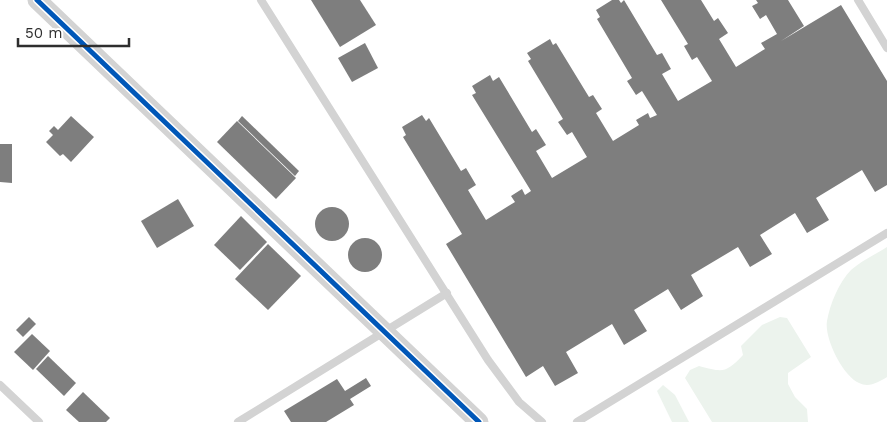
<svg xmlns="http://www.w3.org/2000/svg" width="887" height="422" font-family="'Work Sans',sans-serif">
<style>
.green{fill:#ecf3ed}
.building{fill:#7e7e7e}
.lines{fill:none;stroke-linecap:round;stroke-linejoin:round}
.service{stroke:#d3d3d3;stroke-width:8}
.tertiary{stroke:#d3d3d3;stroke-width:19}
.cycleway-casing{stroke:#fff;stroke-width:8}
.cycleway{stroke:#0057b8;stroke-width:5}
</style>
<rect width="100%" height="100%" fill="#fff"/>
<g class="green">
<path d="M 887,247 L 887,377 C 879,382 869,388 859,383 C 843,376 824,338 827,321 C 830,304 839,282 851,270 C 861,261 876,254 887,247 Z"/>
<path d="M 780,317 L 787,318 L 811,357 L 788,373 L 788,384 L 795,397 L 807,409 L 808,422 L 712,422 L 685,378 L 690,370 L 699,366 C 723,372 725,374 743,355 L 741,346 L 762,325 Z"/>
<polygon points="663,385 675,395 689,422 672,422 657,391"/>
</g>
<g class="building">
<polygon points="311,0 360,0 376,25 340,47"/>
<polygon points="612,0 619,0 621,3 624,0 657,55 662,53 671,69 662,74 678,101 712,81 697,57 692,60 684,46 688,44 661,0 701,0 714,21 718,18 728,33 719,39 736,67 765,49 761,43 777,34 766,15 760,19 752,6 758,3 756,0 788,0 804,26 781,41 841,5 887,81 887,185 875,192 862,170 816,198 829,220 807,233 795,213 760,235 772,254 750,267 738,247 691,275 703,296 681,310 668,289 634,310 647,331 624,345 612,324 566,352 578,373 555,386 543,366 526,377 446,244 462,234 403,137 406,135 402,127 422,115 426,121 429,118 461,171 466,168 476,185 468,190 486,220 515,202 511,196 522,189 525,195 531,191 472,95 476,93 472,86 490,75 493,81 499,77 532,132 536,129 546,145 536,151 552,178 587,157 572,132 567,135 558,122 563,119 528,61 531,59 527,53 550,39 553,45 556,43 589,97 593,95 602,109 596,113 613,141 639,125 636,120 648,113 650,118 657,115 642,91 636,95 627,81 632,78 597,19 600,17 596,10"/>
<polygon points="365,43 378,68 352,82 338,58"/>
<polygon points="71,116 94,137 71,162 63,154 60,156 46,142 53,135 49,131 54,126 58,130"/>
<polygon points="242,116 299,171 295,176 238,121"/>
<polygon points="237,121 296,178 276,199 217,142"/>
<polygon points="0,144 12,144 12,183 0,182"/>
<polygon points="178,199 194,226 157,248 141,221"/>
<circle cx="332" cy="224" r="17"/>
<polygon points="241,216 267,242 240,270 214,245"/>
<circle cx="365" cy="255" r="17"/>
<polygon points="268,244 301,276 268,310 235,279"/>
<polygon points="29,317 36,324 23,337 16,330"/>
<polygon points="32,334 50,351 33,370 14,352"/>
<polygon points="48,356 76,383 64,396 36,369"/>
<polygon points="366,378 371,386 350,399 354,405 326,422 291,422 284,411 337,379 345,391"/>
<polygon points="83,392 110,418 106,422 79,422 66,410"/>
</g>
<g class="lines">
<g class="service">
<polyline points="261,0 488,360 519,402 542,422"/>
<polyline points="858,0 887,48"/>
<polyline points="0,385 39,422"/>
<polyline points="238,422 447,293"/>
<polyline points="577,422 887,233"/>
</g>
<polyline class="tertiary" points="37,0 479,422"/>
<g class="cycleway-casing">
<polyline id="cycleway" points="37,0 479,422"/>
</g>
<use href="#cycleway" class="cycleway"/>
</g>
<path d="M18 38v8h111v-8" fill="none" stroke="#2e2e2e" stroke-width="2.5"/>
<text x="25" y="38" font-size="15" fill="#2e2e2e" stroke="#ffffff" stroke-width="4" paint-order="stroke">50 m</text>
</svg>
